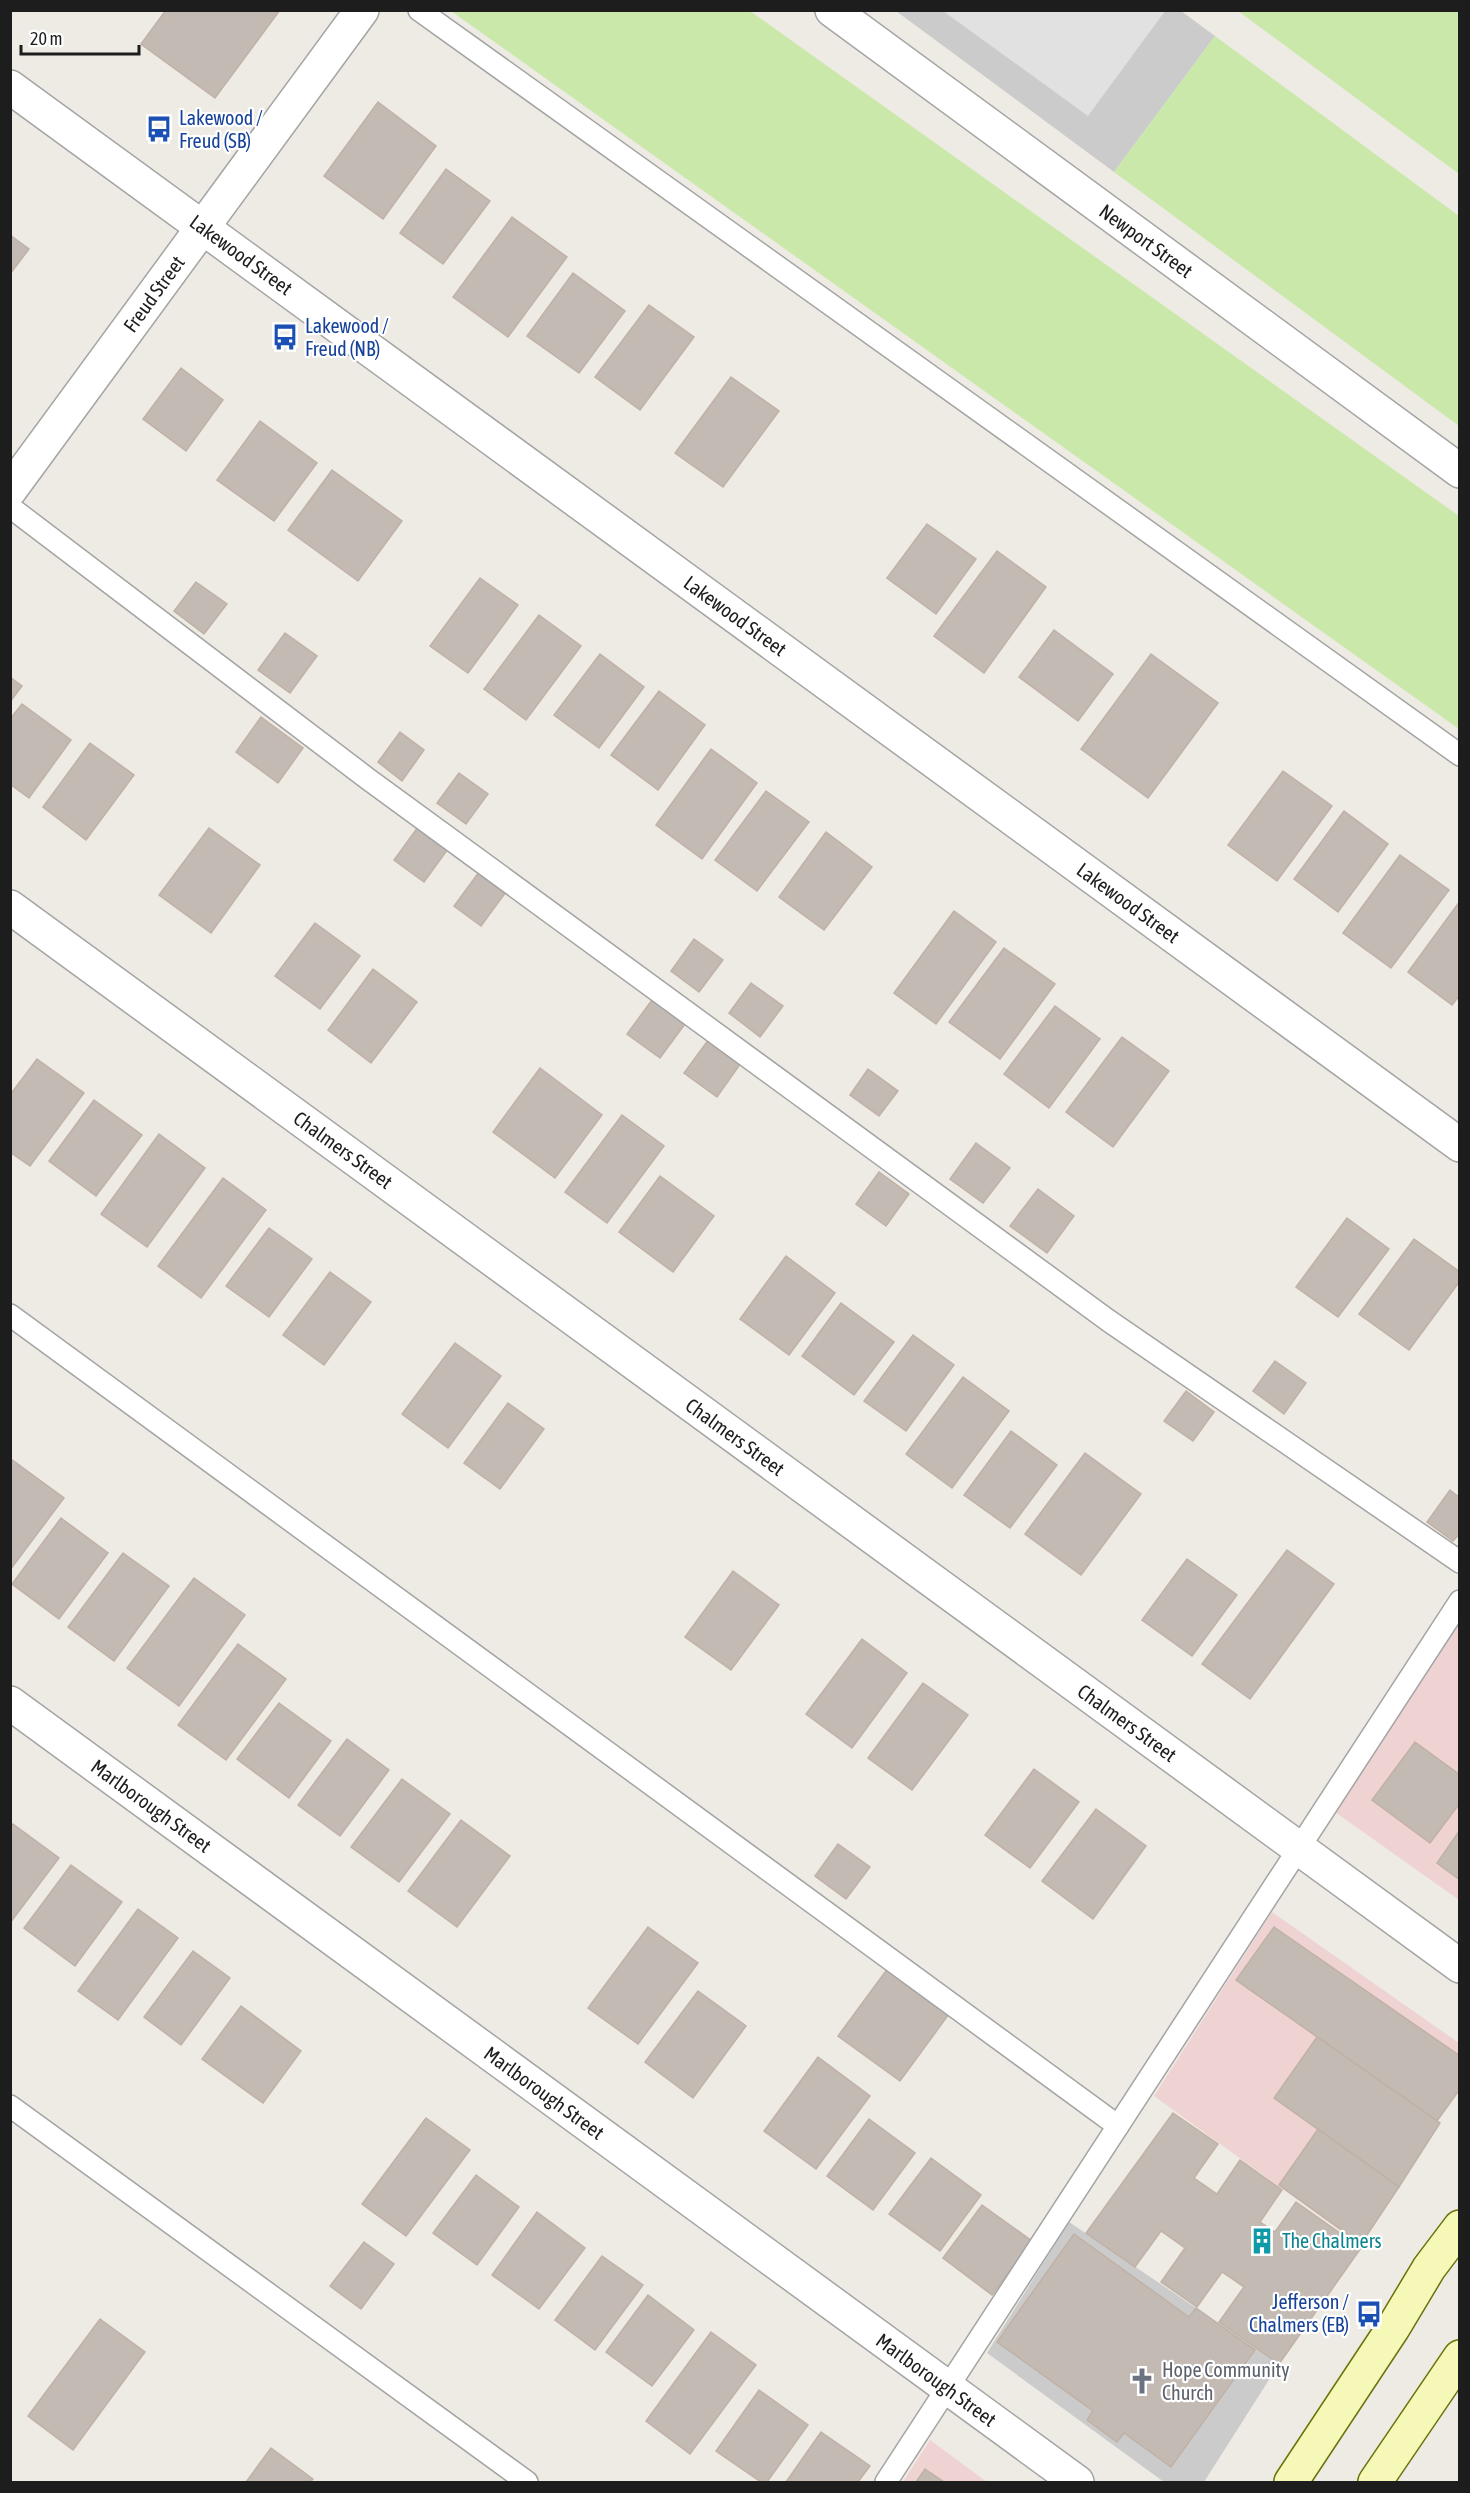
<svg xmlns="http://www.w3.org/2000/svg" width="1470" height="2493" font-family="'Asap Condensed',sans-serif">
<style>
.commercial{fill:#efd3d3}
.religious{fill:#cbcbcb}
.grass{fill:#cae8aa}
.parking{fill:#e1e1e1}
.building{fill:#c3bab3;stroke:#c0b1a6;stroke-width:1.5}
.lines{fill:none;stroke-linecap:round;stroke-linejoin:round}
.service-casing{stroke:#a4a4a4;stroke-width:24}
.minor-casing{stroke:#a4a4a4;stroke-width:36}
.secondary-casing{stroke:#697207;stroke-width:36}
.service{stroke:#fff;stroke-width:21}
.minor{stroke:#fff;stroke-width:33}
.secondary{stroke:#f6f8b8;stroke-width:33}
.labels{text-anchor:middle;stroke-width:4.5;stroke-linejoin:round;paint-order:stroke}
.transit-label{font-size:20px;fill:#164399;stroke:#fff;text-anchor:start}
.street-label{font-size:20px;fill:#1d1d1d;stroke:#fff}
.culture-label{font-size:20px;fill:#0d838f;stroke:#fff;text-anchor:start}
.worship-label{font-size:20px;fill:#5b616d;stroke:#fff;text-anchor:start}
</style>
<rect width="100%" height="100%" fill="#eeebe4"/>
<g class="commercial">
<polygon points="1459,1618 1459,1900 1335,1812"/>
<polygon points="1272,1912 1459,2043 1459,2086 1361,2246 1154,2096"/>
<polygon points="930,2440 987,2482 903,2482"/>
</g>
<g class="religious">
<polygon points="896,11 1181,11 1215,36 1114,172"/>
<polygon points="1069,2222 1279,2364 1204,2482 1164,2482 987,2353"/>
</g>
<g class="grass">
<polygon points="451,11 750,11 1459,516 1459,729"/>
<polygon points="1238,11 1459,11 1459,174"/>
<polygon points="1215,36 1459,216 1459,426 1114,172"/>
</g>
<polygon class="parking" points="943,11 1165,11 1088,116"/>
<g class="building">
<polygon points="166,10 280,10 215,98 141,44"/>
<polygon points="378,102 436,146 383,219 324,176"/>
<polygon points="446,169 490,201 443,264 400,233"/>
<polygon points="512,217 567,257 508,337 453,297"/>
<polygon points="10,235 29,249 10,274"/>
<polygon points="573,273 625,311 579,373 527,336"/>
<polygon points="649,305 694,337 640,410 595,377"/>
<polygon points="181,368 223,400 186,451 143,419"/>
<polygon points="731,377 779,411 723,487 675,453"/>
<polygon points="260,421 317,463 274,521 217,480"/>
<polygon points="332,470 402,521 358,581 288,530"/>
<polygon points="927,524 976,559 936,614 887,578"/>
<polygon points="997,551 1046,587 984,673 934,636"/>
<polygon points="480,578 518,605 468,673 430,646"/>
<polygon points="196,582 227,604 204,634 174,611"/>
<polygon points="539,615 581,646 526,720 484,689"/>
<polygon points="1054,630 1113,674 1078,721 1019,677"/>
<polygon points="285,633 317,656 290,693 258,670"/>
<polygon points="600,654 644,687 599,748 554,715"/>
<polygon points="1151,654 1218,703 1148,798 1081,749"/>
<polygon points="10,677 22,686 10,702"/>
<polygon points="659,691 705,725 658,790 611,755"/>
<polygon points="22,704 71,740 29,798 10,784 10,719"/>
<polygon points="261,717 303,748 278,783 236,752"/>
<polygon points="400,732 424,750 402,781 378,762"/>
<polygon points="90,743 134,775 86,840 43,807"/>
<polygon points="711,749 757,783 702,859 656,825"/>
<polygon points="1283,771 1332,806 1277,881 1228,845"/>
<polygon points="459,773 488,794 466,824 437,803"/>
<polygon points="766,791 809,822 757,891 715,860"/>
<polygon points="1344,811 1388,844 1338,912 1294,879"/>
<polygon points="418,827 448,849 424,882 394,860"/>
<polygon points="209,828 260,865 211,933 159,895"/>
<polygon points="826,832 872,867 824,930 779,897"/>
<polygon points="1400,855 1449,890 1391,968 1343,933"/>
<polygon points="479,872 506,892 481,926 454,906"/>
<polygon points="1460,901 1460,995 1452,1005 1408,972"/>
<polygon points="954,911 996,942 936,1024 894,993"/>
<polygon points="315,923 360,956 320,1009 275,976"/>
<polygon points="694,939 723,960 699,992 671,971"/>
<polygon points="1004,948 1055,984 1000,1059 949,1022"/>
<polygon points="373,969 417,1002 371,1063 328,1030"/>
<polygon points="751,983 783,1006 760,1037 729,1013"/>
<polygon points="652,1000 685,1024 660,1058 627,1034"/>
<polygon points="1055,1006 1100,1039 1049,1108 1004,1074"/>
<polygon points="1122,1037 1169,1071 1113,1147 1066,1112"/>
<polygon points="709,1039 741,1063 717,1097 684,1073"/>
<polygon points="37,1059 84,1093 30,1166 10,1152 10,1095"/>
<polygon points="540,1068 602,1115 555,1178 493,1132"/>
<polygon points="868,1069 898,1091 879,1116 850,1095"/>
<polygon points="94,1100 142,1135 96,1196 49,1161"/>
<polygon points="622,1115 664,1146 607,1223 565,1192"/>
<polygon points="159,1134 205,1168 147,1247 101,1214"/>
<polygon points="976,1143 1010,1168 983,1203 950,1179"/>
<polygon points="879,1172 909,1194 886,1226 856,1204"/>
<polygon points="660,1176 714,1216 673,1272 619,1232"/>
<polygon points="223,1178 266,1210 201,1298 158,1266"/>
<polygon points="1038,1189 1074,1216 1047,1253 1010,1226"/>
<polygon points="1347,1218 1389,1249 1338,1317 1296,1287"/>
<polygon points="269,1228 312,1259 269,1317 226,1286"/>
<polygon points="1414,1239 1460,1272 1460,1281 1409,1350 1359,1314"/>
<polygon points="786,1256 835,1293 789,1355 740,1319"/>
<polygon points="330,1272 371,1302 324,1365 283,1335"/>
<polygon points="841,1303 894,1342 854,1395 802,1356"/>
<polygon points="913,1335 954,1365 906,1431 864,1401"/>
<polygon points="455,1343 501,1376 448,1448 402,1414"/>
<polygon points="1275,1361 1306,1383 1284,1414 1253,1391"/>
<polygon points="963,1377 1009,1411 952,1488 906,1454"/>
<polygon points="1186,1391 1214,1412 1193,1441 1164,1421"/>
<polygon points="508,1403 544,1429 500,1489 464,1463"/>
<polygon points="1011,1431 1057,1465 1010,1528 964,1495"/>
<polygon points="1085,1453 1141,1494 1081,1575 1025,1534"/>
<polygon points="11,1459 64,1498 10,1570 10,1460"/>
<polygon points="1450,1490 1460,1498 1460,1533 1453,1541 1427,1522"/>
<polygon points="61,1518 108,1553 59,1619 12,1584"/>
<polygon points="1287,1550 1334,1584 1250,1699 1202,1664"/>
<polygon points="123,1553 169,1586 114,1661 68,1627"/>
<polygon points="1187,1559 1237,1595 1192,1656 1142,1620"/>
<polygon points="733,1571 779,1605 731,1670 685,1637"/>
<polygon points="194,1578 245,1615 179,1706 127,1668"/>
<polygon points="862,1639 907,1673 852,1748 806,1714"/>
<polygon points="238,1644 286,1679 226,1760 178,1725"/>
<polygon points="923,1683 968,1715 912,1790 868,1758"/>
<polygon points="279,1703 331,1741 289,1798 237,1759"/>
<polygon points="347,1739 389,1770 340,1836 298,1805"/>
<polygon points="1415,1742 1460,1775 1460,1803 1430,1843 1372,1800"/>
<polygon points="1034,1769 1079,1802 1030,1868 985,1835"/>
<polygon points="402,1779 450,1814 399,1882 351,1847"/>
<polygon points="1096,1809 1146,1846 1093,1919 1042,1881"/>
<polygon points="461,1820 510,1856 457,1927 408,1891"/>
<polygon points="13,1824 59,1858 10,1923 10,1827"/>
<polygon points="1460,1830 1460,1880 1437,1863"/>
<polygon points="838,1844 870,1867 846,1899 815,1876"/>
<polygon points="71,1865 122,1902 75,1966 24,1928"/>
<polygon points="138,1909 178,1938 118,2020 78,1991"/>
<polygon points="648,1927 698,1963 638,2044 588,2008"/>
<polygon points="1274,1927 1460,2056 1460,2089 1437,2121 1236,1980"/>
<polygon points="193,1951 230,1978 181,2045 144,2017"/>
<polygon points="888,1968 949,2014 900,2081 838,2036"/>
<polygon points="698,1991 746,2026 693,2098 645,2062"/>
<polygon points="241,2006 301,2051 263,2103 202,2059"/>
<polygon points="1317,2037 1440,2123 1399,2187 1274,2098"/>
<polygon points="818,2057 870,2096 816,2169 764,2131"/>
<polygon points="1173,2113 1218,2144 1194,2178 1217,2194 1240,2160 1282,2190 1260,2222 1275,2232 1296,2202 1361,2248 1279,2364 1219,2322 1244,2287 1222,2272 1197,2307 1161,2282 1185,2248 1161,2231 1135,2267 1086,2233"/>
<polygon points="426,2118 470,2150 406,2236 362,2204"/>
<polygon points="869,2119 915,2153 873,2210 827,2176"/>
<polygon points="1318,2129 1399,2187 1361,2244 1279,2185"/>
<polygon points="931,2158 981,2195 940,2251 889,2214"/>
<polygon points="476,2175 519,2207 477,2265 433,2233"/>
<polygon points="982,2205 1032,2241 992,2295 943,2258"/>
<polygon points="537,2212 585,2248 539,2309 492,2275"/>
<polygon points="1074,2234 1189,2317 1196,2308 1255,2350 1171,2467 1124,2433 1117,2442 1087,2420 1093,2411 997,2342"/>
<polygon points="364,2242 394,2264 361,2309 330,2286"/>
<polygon points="602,2256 643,2285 595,2350 555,2320"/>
<polygon points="648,2295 694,2330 652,2386 606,2352"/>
<polygon points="100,2319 145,2352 73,2450 28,2416"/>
<polygon points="711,2332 756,2365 690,2454 646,2421"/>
<polygon points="759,2390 808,2425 767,2482 761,2482 716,2451"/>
<polygon points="821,2432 870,2466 858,2482 786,2482"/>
<polygon points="271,2448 313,2479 310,2482 246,2482"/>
<polygon points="925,2469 944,2482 916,2482"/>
</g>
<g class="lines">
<g class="service-casing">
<g id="service">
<polyline points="419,10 1460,755"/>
<polyline points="10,507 368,779 1109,1321 1460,1562"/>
<polyline points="10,1315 1118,2126"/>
<polyline points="10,2106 527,2482"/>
<polyline points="886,2482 1460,1601"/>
</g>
</g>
<g class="minor-casing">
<g id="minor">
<polyline points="832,10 1460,471"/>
<polyline points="10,87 1460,1145"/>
<polyline points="10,490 362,10"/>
<polyline points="10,907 1460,1966"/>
<polyline points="10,1703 1077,2482"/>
</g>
</g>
<g class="secondary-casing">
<g id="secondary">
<polyline points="1291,2482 1393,2328 1429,2268 1460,2227"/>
<polyline points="1375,2482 1460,2357"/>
</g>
</g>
<use href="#service" class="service"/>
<use href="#minor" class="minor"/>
<use href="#secondary" class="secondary"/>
</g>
<defs>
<g id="bus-bare" transform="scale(2.07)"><path d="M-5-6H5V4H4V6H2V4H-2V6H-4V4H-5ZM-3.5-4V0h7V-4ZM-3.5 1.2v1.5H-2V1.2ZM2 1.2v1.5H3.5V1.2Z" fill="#1a4fb4" stroke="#fff" stroke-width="2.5" paint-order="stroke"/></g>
<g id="building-bare" transform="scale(2.07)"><path d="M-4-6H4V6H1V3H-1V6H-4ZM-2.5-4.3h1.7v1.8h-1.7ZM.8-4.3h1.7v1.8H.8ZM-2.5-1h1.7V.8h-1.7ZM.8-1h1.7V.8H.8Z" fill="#0f9aa8" stroke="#fff" stroke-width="2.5" paint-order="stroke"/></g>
<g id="church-bare" transform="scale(2.07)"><path d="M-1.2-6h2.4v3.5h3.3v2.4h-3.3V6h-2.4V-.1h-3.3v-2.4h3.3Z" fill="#6b7280" stroke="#fff" stroke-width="2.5" paint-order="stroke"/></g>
</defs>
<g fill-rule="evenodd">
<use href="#bus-bare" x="159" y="129"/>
<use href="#bus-bare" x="285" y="337"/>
<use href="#building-bare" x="1262" y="2241"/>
<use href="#bus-bare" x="1369" y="2314"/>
<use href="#church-bare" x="1142" y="2381"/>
</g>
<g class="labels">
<g class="transit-label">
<text x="179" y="125">Lakewood /<tspan x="179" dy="23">Freud (SB)</tspan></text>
<text x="305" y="333">Lakewood /<tspan x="305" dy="23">Freud (NB)</tspan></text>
<text x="1349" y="2309" text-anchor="end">Jefferson /<tspan x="1349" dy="23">Chalmers (EB)</tspan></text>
</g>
<g class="street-label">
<text transform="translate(1146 241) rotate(36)" y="7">Newport Street</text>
<text transform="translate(241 255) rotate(36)" y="7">Lakewood Street</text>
<text transform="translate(154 294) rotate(-54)" y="7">Freud Street</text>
<text transform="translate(735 616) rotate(36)" y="7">Lakewood Street</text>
<text transform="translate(1128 903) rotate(36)" y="7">Lakewood Street</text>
<text transform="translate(343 1150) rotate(36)" y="7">Chalmers Street</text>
<text transform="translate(735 1437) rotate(36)" y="7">Chalmers Street</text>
<text transform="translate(1127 1723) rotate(36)" y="7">Chalmers Street</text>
<text transform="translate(151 1806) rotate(36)" y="7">Marlborough Street</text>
<text transform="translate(544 2093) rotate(36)" y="7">Marlborough Street</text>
<text transform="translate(936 2380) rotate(36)" y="7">Marlborough Street</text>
</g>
<g class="culture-label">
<text x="1282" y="2248">The Chalmers</text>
</g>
<g class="worship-label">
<text x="1162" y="2377">Hope Community<tspan x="1162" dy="23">Church</tspan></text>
</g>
</g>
<rect width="1470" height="2493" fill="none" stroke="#1d1d1d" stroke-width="24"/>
<path d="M21 45v9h118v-9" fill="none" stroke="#1d1d1d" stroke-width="3"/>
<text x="30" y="45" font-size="18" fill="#1d1d1d" stroke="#ffffff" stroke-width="4.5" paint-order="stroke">20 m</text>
</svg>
